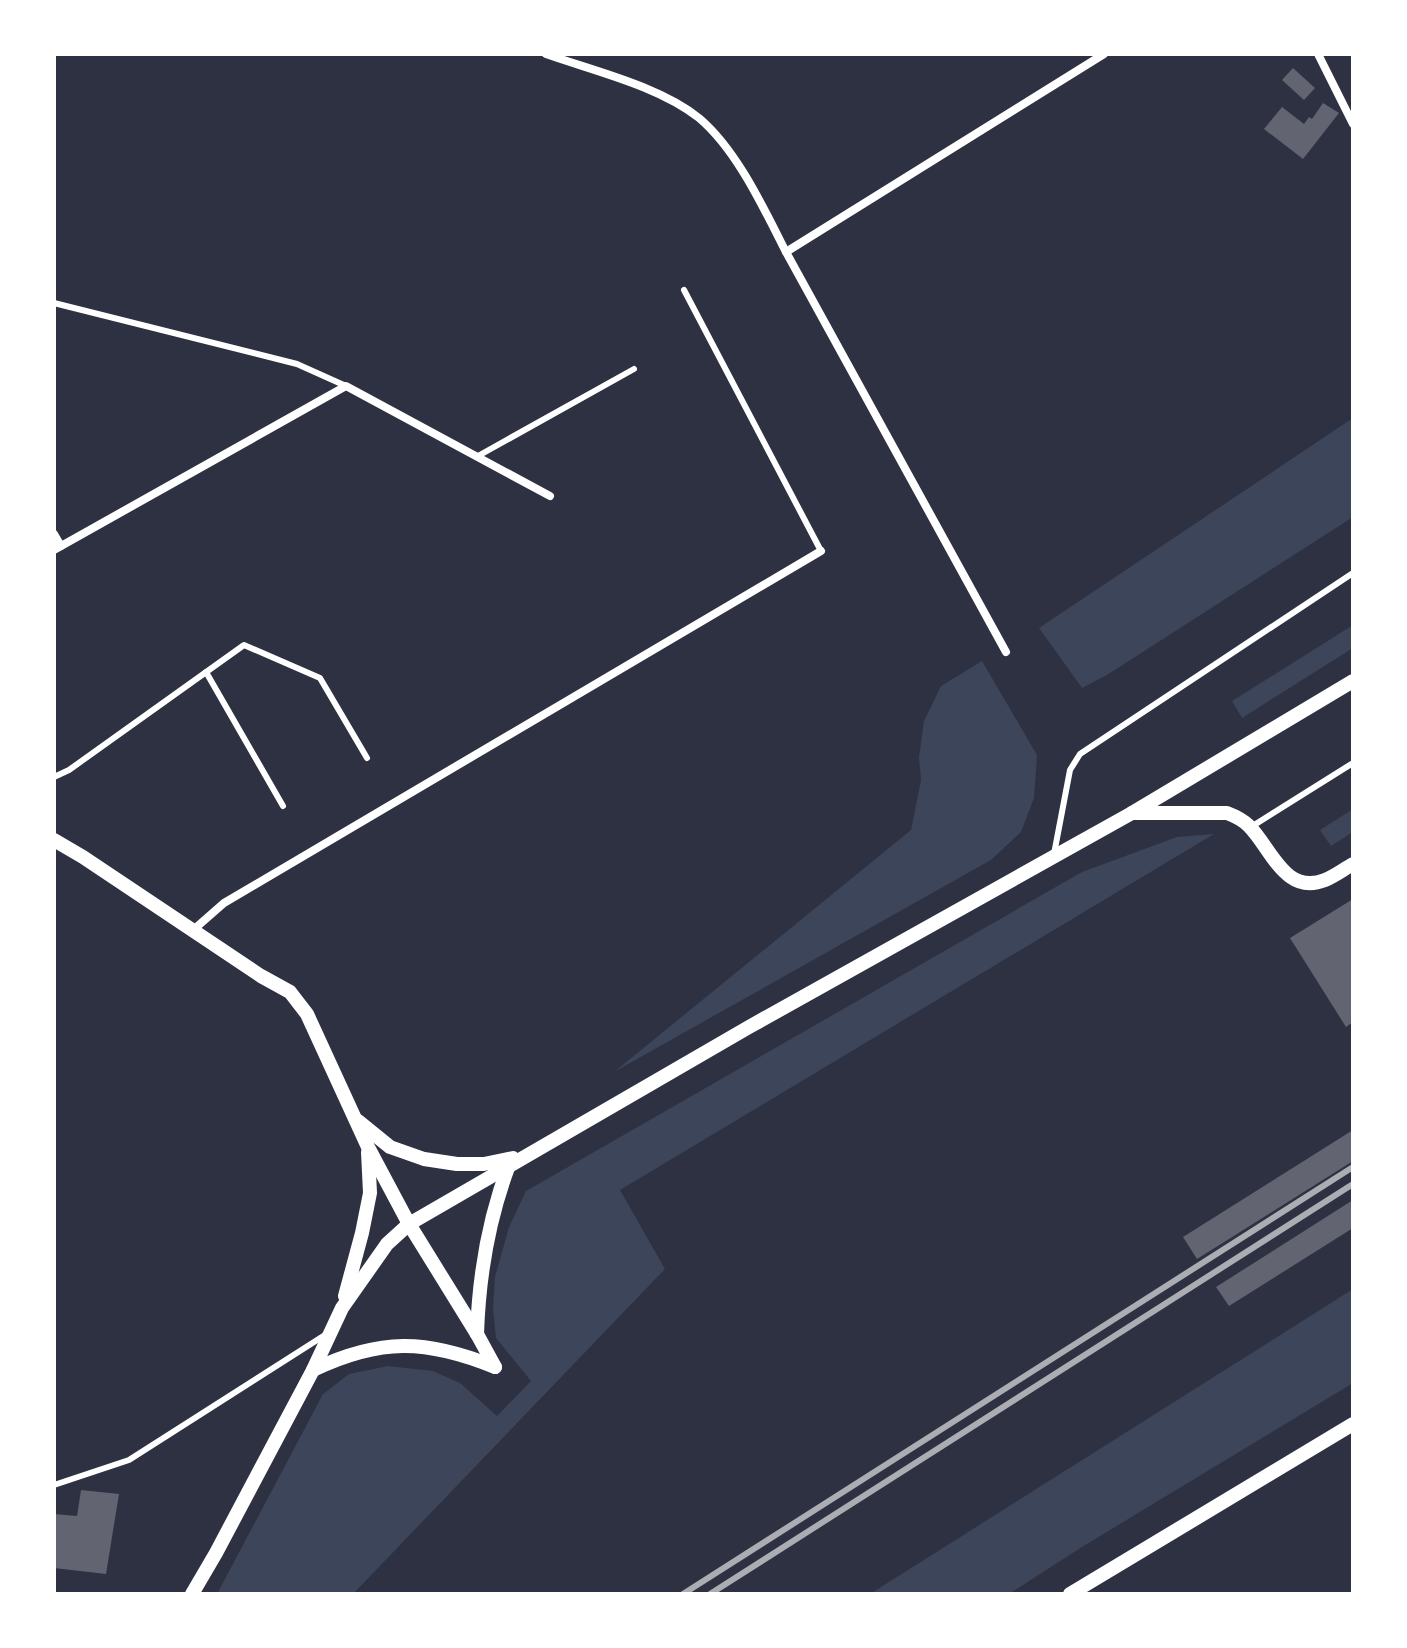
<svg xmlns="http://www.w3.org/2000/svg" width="1407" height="1648" font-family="Cabin,sans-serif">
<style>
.green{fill:#3c4559}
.building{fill:#626471}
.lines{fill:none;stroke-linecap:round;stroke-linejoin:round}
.service{stroke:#fff;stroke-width:6}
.minor{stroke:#fff;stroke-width:8}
.tertiary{stroke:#fff;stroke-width:14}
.rail{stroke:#abadb3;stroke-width:6}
</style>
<rect width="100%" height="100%" fill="#2d3142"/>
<g class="green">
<polygon points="1353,418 1353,517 1107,675 1082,688 1039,628"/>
<polygon points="1353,625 1353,648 1242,718 1232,701"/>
<polygon points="982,661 1037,755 1034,798 1021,832 991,860 614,1072 911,830 921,780 919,757 924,721 941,686"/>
<polygon points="1353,809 1353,832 1331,846 1320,830"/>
<polygon points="1214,834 620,1190 665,1269 353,1594 217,1594 323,1394 349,1374 388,1366 433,1371 460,1383 497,1416 531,1381 496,1338 493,1309 495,1277 509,1227 526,1191 1082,872 1177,837"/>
<polygon points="1353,1289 1353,1383 1082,1547 1009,1594 870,1594"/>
</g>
<g class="building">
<polygon points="1293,68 1315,88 1304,100 1282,80"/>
<polygon points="1323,103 1339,113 1303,159 1264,129 1282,107 1304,124 1309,117 1312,119"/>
<polygon points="1353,899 1353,1022 1346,1027 1290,938"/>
<polygon points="1353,1130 1353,1161 1197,1259 1183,1237"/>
<polygon points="1353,1200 1353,1228 1229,1306 1216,1287"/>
<polygon points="81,1490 119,1494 106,1574 54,1568 54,1514 77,1516"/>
</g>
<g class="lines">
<g class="service">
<polyline points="684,290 821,551"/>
<polyline points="54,303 297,364 346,386"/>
<polyline points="478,456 634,369"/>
<polyline points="206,672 283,806"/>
<polyline points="54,777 69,770 244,645 320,678 367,758"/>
<polyline points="1251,827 1353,763"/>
<polyline points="1054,854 1070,770 1080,754 1353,573"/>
<polyline points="54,1485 129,1460 325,1335"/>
</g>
<g class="minor">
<path d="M 546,54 C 594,71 659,86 699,118 C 737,150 764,209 786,252 L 1006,652"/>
<polyline points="1318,54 1353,124"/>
<polyline points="786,252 1104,54"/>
<polyline points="54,534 61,546"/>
<polyline points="54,550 346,386 550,496"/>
<polyline points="192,931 224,903 821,551"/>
</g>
<g class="tertiary">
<path d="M 1132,813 L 1227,813 C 1235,816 1242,819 1249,826 C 1271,848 1285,896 1325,880 C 1335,876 1344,869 1353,864"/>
<polyline points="54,840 83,857 261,976 290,992 307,1014 368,1147 409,1224 477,1334 495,1367"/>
<polyline points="358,1121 390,1147 424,1159 457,1164 484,1164 513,1158"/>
<polyline points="345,1296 362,1233 370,1193 368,1152"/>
<path d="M 477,1334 C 479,1275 488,1220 509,1165"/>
<path d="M 313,1370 C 380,1338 426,1339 495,1367"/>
<polyline points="192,1594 216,1553 313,1370 342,1308 387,1244 409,1224 749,1027 1132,813 1353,681"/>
<polyline points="1070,1594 1353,1424"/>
</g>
<g class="rail">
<polyline points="683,1594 1353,1167"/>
<polyline points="710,1594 1353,1184"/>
</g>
</g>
<rect width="1407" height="1648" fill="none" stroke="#ffffff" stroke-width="112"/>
</svg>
